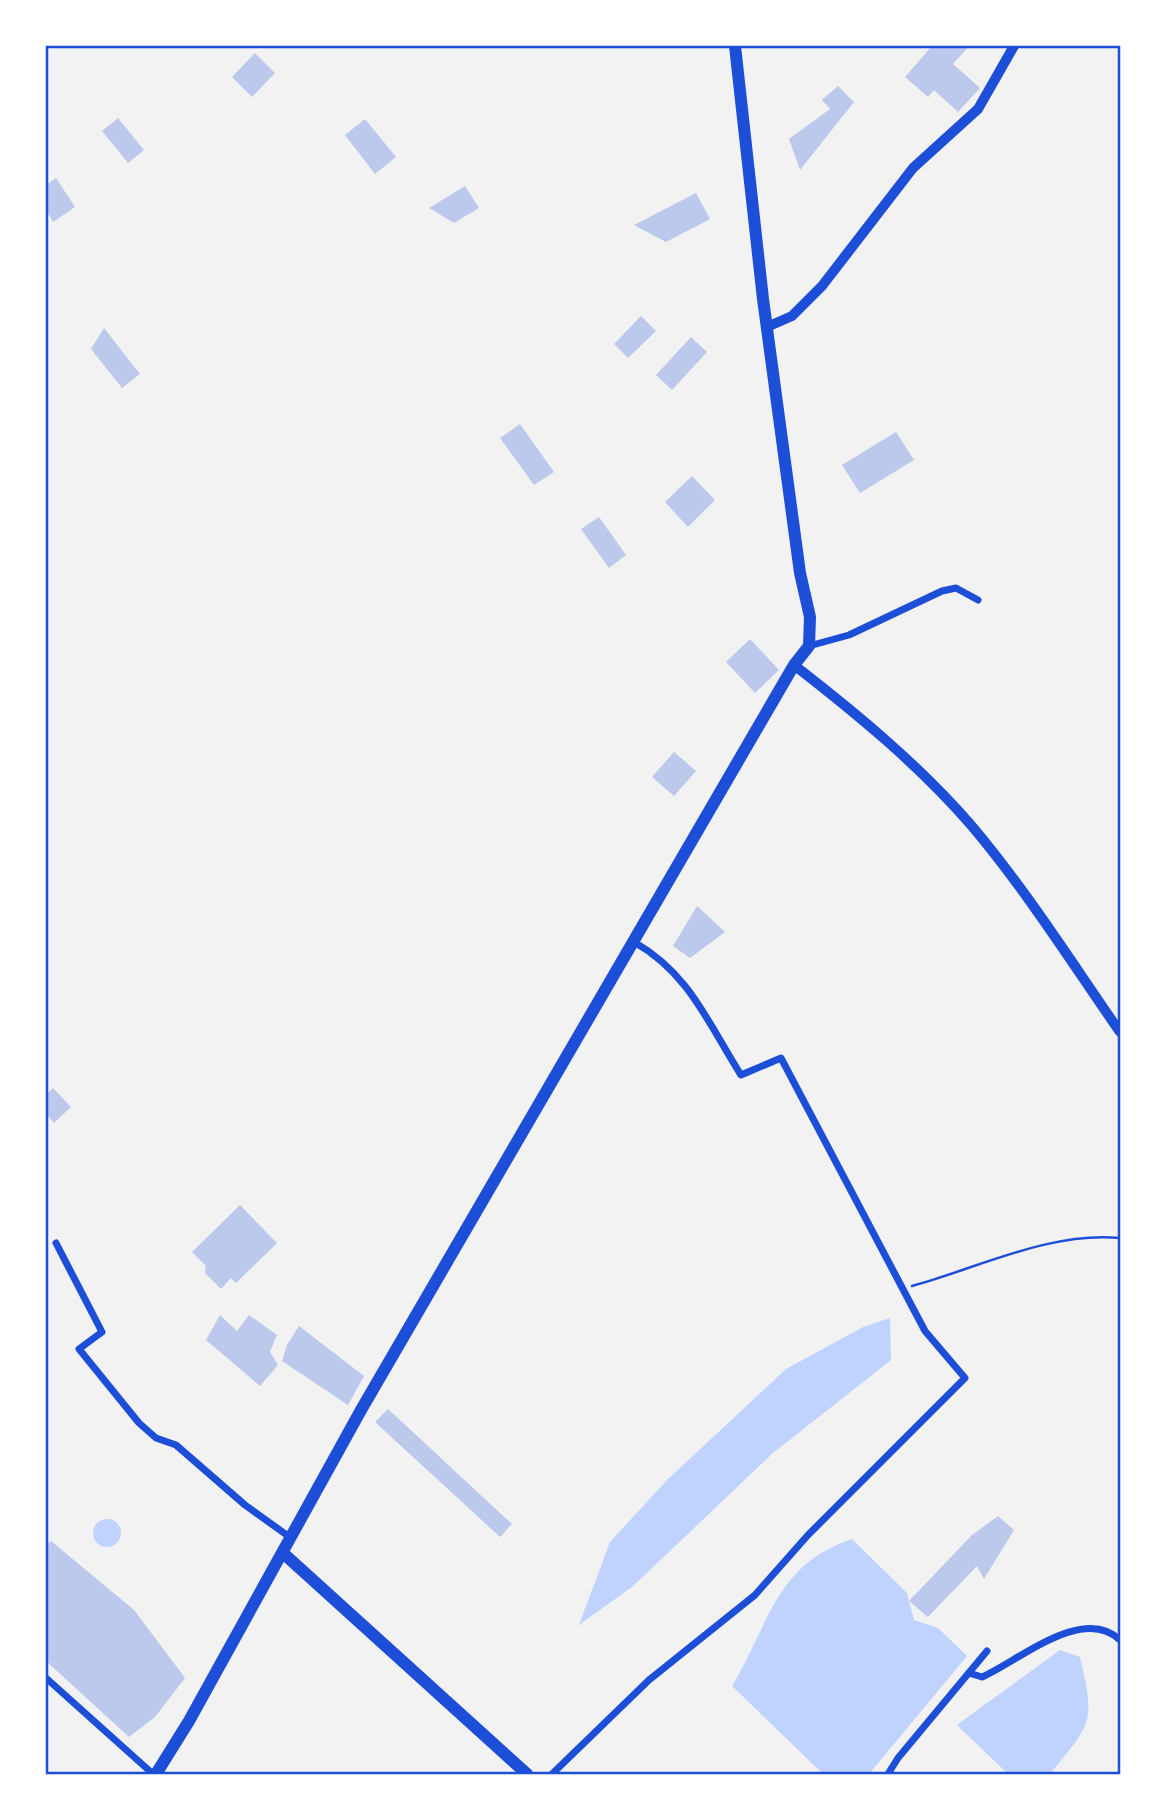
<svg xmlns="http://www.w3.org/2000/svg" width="1166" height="1820" font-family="Poppins,sans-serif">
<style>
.water{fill:#bfd3fe}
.building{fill:#bdc9ec}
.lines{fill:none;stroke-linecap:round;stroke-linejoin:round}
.path{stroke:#1d4ed8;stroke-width:2.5}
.minor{stroke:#1d4ed8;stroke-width:7}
.tertiary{stroke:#1d4ed8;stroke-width:10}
.secondary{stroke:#1d4ed8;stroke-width:12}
.primary{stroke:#1d4ed8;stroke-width:12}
.neatline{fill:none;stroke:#1d4ed8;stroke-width:2.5}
</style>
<rect width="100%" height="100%" fill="#f2f2f2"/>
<g class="water">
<polygon points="890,1318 891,1360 773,1453 632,1587 579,1625 610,1542 667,1480 786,1369 863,1327"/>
<circle cx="107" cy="1533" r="14"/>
<path d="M 852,1539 L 907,1593 L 914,1620 L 938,1628 L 967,1656 L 869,1774 L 823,1774 L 732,1686 C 770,1623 775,1565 852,1539 Z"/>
<path d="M 1060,1650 L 1080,1657 C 1096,1724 1091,1723 1050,1774 L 1008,1774 L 957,1725 Z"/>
</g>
<g class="building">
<polygon points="932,46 969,46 953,64 980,88 958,112 934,90 928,97 905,77"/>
<polygon points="255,53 275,73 252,97 232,77"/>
<polygon points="838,86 854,102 800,170 789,139 830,109 822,100"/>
<polygon points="118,118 144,150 128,163 102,131"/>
<polygon points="365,119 396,157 375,174 345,135"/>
<polygon points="56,178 75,207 53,222 46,210 46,185"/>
<polygon points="465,186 479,208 454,223 429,208"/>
<polygon points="696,193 710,219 666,242 634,225"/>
<polygon points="641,316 656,331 628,358 614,344"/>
<polygon points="104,328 140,374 122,388 91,349"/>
<polygon points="691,337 707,352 672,390 656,375"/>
<polygon points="520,424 554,472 534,485 500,438"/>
<polygon points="896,432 914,460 860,493 842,465"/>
<polygon points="692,476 715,500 688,527 665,502"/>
<polygon points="599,517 626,555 609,568 581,529"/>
<polygon points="750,639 779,670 755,693 726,662"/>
<polygon points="674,752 696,771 674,796 652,777"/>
<polygon points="697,906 725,932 690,958 673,946"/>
<polygon points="53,1088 71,1107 54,1123 46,1114 46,1095"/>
<polygon points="240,1205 277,1243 236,1283 231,1278 221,1289 205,1273 206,1266 192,1252"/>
<polygon points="220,1315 237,1331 249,1315 277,1335 270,1352 278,1365 260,1386 206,1340"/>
<polygon points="299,1326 364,1376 348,1405 282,1361 287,1345"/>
<polygon points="388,1409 512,1524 500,1537 375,1422"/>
<polygon points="998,1516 1014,1530 984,1579 977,1566 928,1617 909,1601 972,1535"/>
<polygon points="51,1541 134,1610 185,1678 155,1717 129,1737 46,1661 46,1545"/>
</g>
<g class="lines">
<path class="path" d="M 912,1286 C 978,1268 1051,1231 1120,1238"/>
<g class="minor">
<polyline points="809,646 849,635 942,591 956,588 978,600"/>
<polyline points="56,1243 102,1332 79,1349 139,1423 156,1438 176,1445 245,1505 291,1538"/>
<path d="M 969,1673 L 982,1677 C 1017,1662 1083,1604 1120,1640"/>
<polyline points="46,1678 153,1774"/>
<path d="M 552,1774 L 649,1680 L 755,1595 L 808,1535 L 965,1378 L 925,1331 L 781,1058 L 741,1075 C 708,1023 689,973 634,942"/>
<polyline points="888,1774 898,1758 987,1651"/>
</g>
<g class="tertiary">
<polyline points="767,327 792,316 822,286 913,168 978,109 1014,46"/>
<path d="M 794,665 C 857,714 919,765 971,825 C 1026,890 1072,963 1120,1032"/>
</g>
<polyline class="secondary" points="283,1553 527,1774"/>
<polyline class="primary" points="156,1774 189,1721 361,1410 794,665 809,646 810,617 800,573 763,299 735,46"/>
</g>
<rect width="1166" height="1820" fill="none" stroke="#ffffff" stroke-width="94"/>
<rect x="47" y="47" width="1072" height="1726" class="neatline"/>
</svg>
